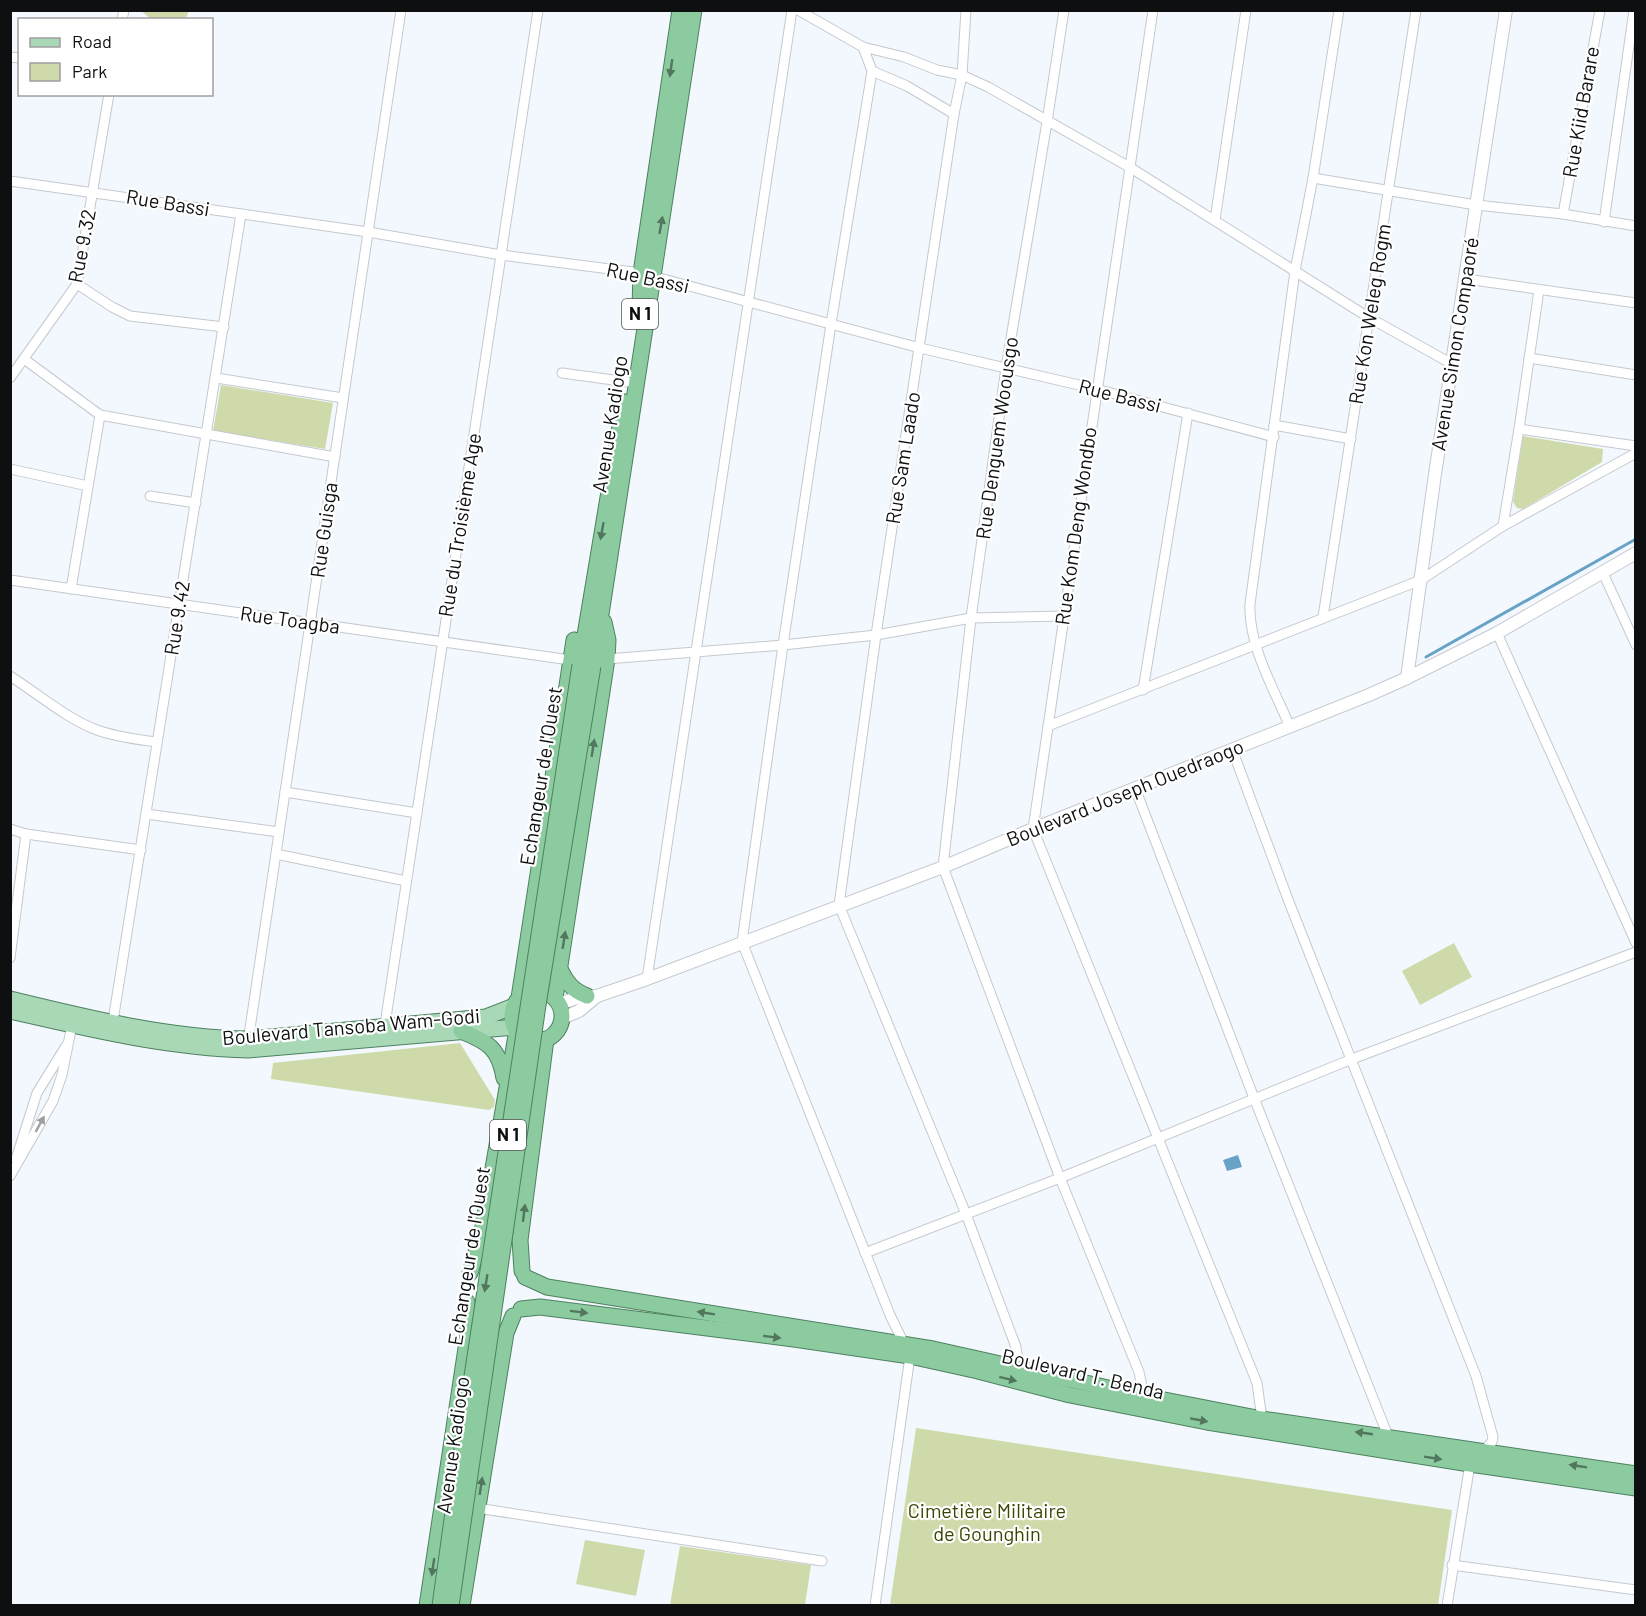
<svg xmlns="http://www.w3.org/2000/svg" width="1646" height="1616" font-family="Barlow,sans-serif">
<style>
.green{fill:#cedaa9}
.water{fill:#68a3c6}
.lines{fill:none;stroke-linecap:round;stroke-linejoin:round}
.stream{stroke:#68a3c6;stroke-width:3}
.minor-casing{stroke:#c4c9cf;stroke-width:11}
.tertiary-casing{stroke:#c4c9cf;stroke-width:14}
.primary-casing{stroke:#4d815e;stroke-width:17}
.trunk-casing{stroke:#4d815e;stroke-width:17}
.minor{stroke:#fff;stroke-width:9}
.tertiary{stroke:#fff;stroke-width:12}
.primary{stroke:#a9d8b7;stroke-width:15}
.trunk{stroke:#8ccb9f;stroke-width:15}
.trunk-bridge-casing{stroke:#4d815e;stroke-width:17;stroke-linecap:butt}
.trunk-bridge{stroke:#8ccb9f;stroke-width:15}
.oneway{fill:#53765f}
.oneway2{fill:#9e9fa0}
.labels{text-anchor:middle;stroke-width:4.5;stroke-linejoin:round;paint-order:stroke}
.shield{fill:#fff;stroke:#565758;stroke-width:1.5}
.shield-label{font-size:18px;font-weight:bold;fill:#0d0f11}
.street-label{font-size:20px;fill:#0d0f11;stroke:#fff}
.park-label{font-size:20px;fill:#3a4500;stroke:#fff}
</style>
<rect width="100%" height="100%" fill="#f3f8fe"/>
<g class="green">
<polygon points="141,11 141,10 189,11 185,20 149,19 150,18"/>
<polygon points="221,385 333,403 325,449 213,431"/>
<polygon points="1523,436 1603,449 1602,462 1523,509 1517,508 1513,502"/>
<polygon points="1454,943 1472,977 1420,1005 1402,971"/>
<polygon points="460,1043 495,1100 494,1107 489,1110 271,1079 273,1063"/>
<polygon points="916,1428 1452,1510 1438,1605 890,1605"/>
<polygon points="585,1540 645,1550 636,1596 576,1584"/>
<polygon points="680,1546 811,1565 805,1605 670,1605"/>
</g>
<polygon class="water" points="1238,1155 1242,1167 1227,1171 1223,1160"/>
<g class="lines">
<polyline class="stream" points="1426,657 1636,539"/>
<g class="minor-casing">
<g id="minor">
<polyline points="798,10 863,47 904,57 937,70 962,75 988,87 1131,168 1368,317 1452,364"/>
<polyline points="966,10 962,75 954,114 876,635 839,905 966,1214 1016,1347 1019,1368"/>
<polyline points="1064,10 1047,122 1006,368 989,490 971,618 943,867 1060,1178 1139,1372 1144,1396"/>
<polyline points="1153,10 1033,829 1257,1383 1262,1419"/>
<polyline points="122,20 124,10"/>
<polyline points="863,47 872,71 907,86 954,114"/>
<polyline points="10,57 20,58"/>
<polyline points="872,71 831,324 783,645 742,942 890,1315 910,1356 875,1606"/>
<polyline points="1313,178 1476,205 1563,214 1636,226"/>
<polyline points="10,181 368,232 501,255 641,273 920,348 1096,389 1274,437"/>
<polyline points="1563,214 1600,10"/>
<polyline points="1215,220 1246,10"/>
<polyline points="1604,222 1634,10"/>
<polyline points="1466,279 1636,303"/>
<polyline points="77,284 112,307 130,316 224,327"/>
<polyline points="1529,358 1636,375"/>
<polyline points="24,359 100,415 335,457"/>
<polyline points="562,373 628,382"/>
<polyline points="10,378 77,284 109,94"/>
<polyline points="216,378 343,398"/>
<polyline points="1274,425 1351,439"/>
<polyline points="1519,429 1636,446"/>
<polyline points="10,469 88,486"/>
<polyline points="150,496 196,503"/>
<polyline points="1503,526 1519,429 1539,290"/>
<polyline points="1603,573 1636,645"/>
<polyline points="10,580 570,660"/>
<polyline points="71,589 100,415"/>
<polyline points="1323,617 1416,10"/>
<polyline points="1497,633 1636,943"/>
<polyline points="607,659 783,645 876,635 971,618 1063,616"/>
<path d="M 10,676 C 37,693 67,719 97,730 C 116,737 136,739 156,742"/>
<polyline points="1143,690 1188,413"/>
<polyline points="1048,726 1421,580 1503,526 1636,453"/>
<path d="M 1290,727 C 1274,689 1248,645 1250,604 L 1295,271 L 1313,178 L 1339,10"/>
<polyline points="1232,749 1289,902 1476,1376 1493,1437 1492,1442 1470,1464 1447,1606"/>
<polyline points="1135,788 1254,1098 1388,1436"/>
<polyline points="285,792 417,813"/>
<polyline points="146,814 279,832"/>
<polyline points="10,829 26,834 141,850"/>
<polyline points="276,854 406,881"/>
<polyline points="10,958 26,834"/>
<polyline points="647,979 792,10"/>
<polyline points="113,1021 241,214"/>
<polyline points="384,1031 538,10"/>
<polyline points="248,1042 401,10"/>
<polyline points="16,1159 37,1093 66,1046"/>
<polyline points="10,1176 53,1101 62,1075 72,1025"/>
<polyline points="865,1253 1060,1178 1352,1059 1636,952"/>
<polyline points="477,1508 822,1561"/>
<polyline points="1452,1565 1636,1590"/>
</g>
</g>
<g class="tertiary-casing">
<g id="tertiary">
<polyline points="1407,678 1435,474 1506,10"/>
<polyline points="559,1004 579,997 597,996 647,979 943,867 1033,829 1369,695 1407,678 1497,633 1636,553"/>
<polyline points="562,1018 579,1011 597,996"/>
</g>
</g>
<g class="primary-casing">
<g id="primary">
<path d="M 10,999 C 88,1018 169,1038 249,1039 L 486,1017 L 514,1006"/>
<path d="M 10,1011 C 89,1029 167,1048 248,1050 L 515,1027"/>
</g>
</g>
<g class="trunk-casing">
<g id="trunk">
<polyline points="640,307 641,273 680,10"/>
<polyline points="580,665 624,402"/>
<polyline points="593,666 694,10"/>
<path d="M 560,969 C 567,983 572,990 587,996"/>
<circle cx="537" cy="1016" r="25"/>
<polyline points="519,998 574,640"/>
<polyline points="555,998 607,659 608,640 604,622"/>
<path d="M 461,1031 C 488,1042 499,1048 504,1078"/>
<polyline points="522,1271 520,1240 546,1039"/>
<polyline points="470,1273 482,1232 517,1030"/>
<polyline points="525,1277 547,1287 933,1349 1144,1396 1262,1419 1636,1474"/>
<polyline points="521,1309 540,1307 794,1339 910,1356 978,1371 1070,1395 1207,1422 1470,1464 1636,1488"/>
<polyline points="427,1606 468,1335 467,1302"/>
<polyline points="462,1606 506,1333 513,1316"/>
</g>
</g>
<use href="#minor" class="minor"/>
<use href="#tertiary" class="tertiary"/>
<use href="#primary" class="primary"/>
<use href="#trunk" class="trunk"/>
<g class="trunk-bridge-casing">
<g id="trunk-bridge">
<polyline points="440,1606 471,1383 580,665"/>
<polyline points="451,1606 538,1005 593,666"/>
</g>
</g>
<use href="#trunk-bridge" class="trunk-bridge"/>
</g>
<defs><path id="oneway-solid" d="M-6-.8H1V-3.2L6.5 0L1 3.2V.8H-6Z" transform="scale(1.5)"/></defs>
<g class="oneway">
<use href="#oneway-solid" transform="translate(671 68) rotate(98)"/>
<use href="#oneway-solid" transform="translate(661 225) rotate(-80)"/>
<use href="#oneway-solid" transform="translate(602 531) rotate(100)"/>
<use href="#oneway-solid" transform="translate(593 748) rotate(-81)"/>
<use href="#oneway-solid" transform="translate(564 940) rotate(-81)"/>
<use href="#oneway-solid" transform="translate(524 1213) rotate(-83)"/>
<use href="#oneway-solid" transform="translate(486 1283) rotate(99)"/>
<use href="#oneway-solid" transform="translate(579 1312) rotate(7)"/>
<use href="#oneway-solid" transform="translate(706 1313) rotate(-171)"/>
<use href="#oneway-solid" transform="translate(772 1337) rotate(7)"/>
<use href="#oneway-solid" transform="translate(1008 1379) rotate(14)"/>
<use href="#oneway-solid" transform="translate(1199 1420) rotate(10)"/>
<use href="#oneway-solid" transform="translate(1364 1433) rotate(-172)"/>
<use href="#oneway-solid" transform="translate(1433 1458) rotate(9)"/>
<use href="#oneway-solid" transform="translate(1578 1466) rotate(-171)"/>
<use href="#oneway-solid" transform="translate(481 1486) rotate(-81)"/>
<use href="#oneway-solid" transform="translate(433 1567) rotate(98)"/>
</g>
<use class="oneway2" href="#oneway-solid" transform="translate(40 1124) rotate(-61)"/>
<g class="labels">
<g class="shield">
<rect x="622" y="299" width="36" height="30" rx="4.5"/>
<rect x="490" y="1120" width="36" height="30" rx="4.5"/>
</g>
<g class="shield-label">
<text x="640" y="320">N 1</text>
<text x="508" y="1141">N 1</text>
</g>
<g class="street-label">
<text transform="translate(1581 112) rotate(-80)" y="7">Rue Kiid Barare</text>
<text transform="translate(168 203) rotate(9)" y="7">Rue Bassi</text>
<text transform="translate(82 246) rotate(-79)" y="7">Rue 9.32</text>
<text transform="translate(648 278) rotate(12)" y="7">Rue Bassi</text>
<text transform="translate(1370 314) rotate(-81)" y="7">Rue Kon Weleg Rogm</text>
<text transform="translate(1455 344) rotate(-81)" y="7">Avenue Simon Compaoré</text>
<text transform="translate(1120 396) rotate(14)" y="7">Rue Bassi</text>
<text transform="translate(610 424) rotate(-81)" y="7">Avenue Kadiogo</text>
<text transform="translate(997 438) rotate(-82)" y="7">Rue Denguem Woousgo</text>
<text transform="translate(903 458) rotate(-81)" y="7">Rue Sam Laado</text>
<text transform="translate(460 525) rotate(-81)" y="7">Rue du Troisième Age</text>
<text transform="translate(1076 526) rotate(-82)" y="7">Rue Kom Deng Wondbo</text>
<text transform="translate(324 530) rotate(-82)" y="7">Rue Guisga</text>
<text transform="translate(177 618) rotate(-81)" y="7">Rue 9.42</text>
<text transform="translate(290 620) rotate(8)" y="7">Rue Toagba</text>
<text transform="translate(541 776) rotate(-81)" y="7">Echangeur de l'Ouest</text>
<text transform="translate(1125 793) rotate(-22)" y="7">Boulevard Joseph Ouedraogo</text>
<text transform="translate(351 1027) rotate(-5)" y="7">Boulevard Tansoba Wam-Godi</text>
<text transform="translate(469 1256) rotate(-81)" y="7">Echangeur de l'Ouest</text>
<text transform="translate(1083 1374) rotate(13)" y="7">Boulevard T. Benda</text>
<text transform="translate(453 1445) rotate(-82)" y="7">Avenue Kadiogo</text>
</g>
<g class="park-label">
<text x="987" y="1518">Cimetière Militaire<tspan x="987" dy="23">de Gounghin</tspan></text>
</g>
</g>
<rect width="1646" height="1616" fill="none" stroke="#0d0f11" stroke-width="24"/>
<rect x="18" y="18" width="195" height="78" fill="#ffffff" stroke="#9e9fa0" stroke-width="1.5"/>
<rect x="30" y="38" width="30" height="9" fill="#a9d8b7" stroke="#9e9fa0" stroke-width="1.5"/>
<text x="72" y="48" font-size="18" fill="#0d0f11">Road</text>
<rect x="30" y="63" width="30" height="18" fill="#cedaa9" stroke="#9e9fa0" stroke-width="1.5"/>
<text x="72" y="78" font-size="18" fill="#0d0f11">Park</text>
</svg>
